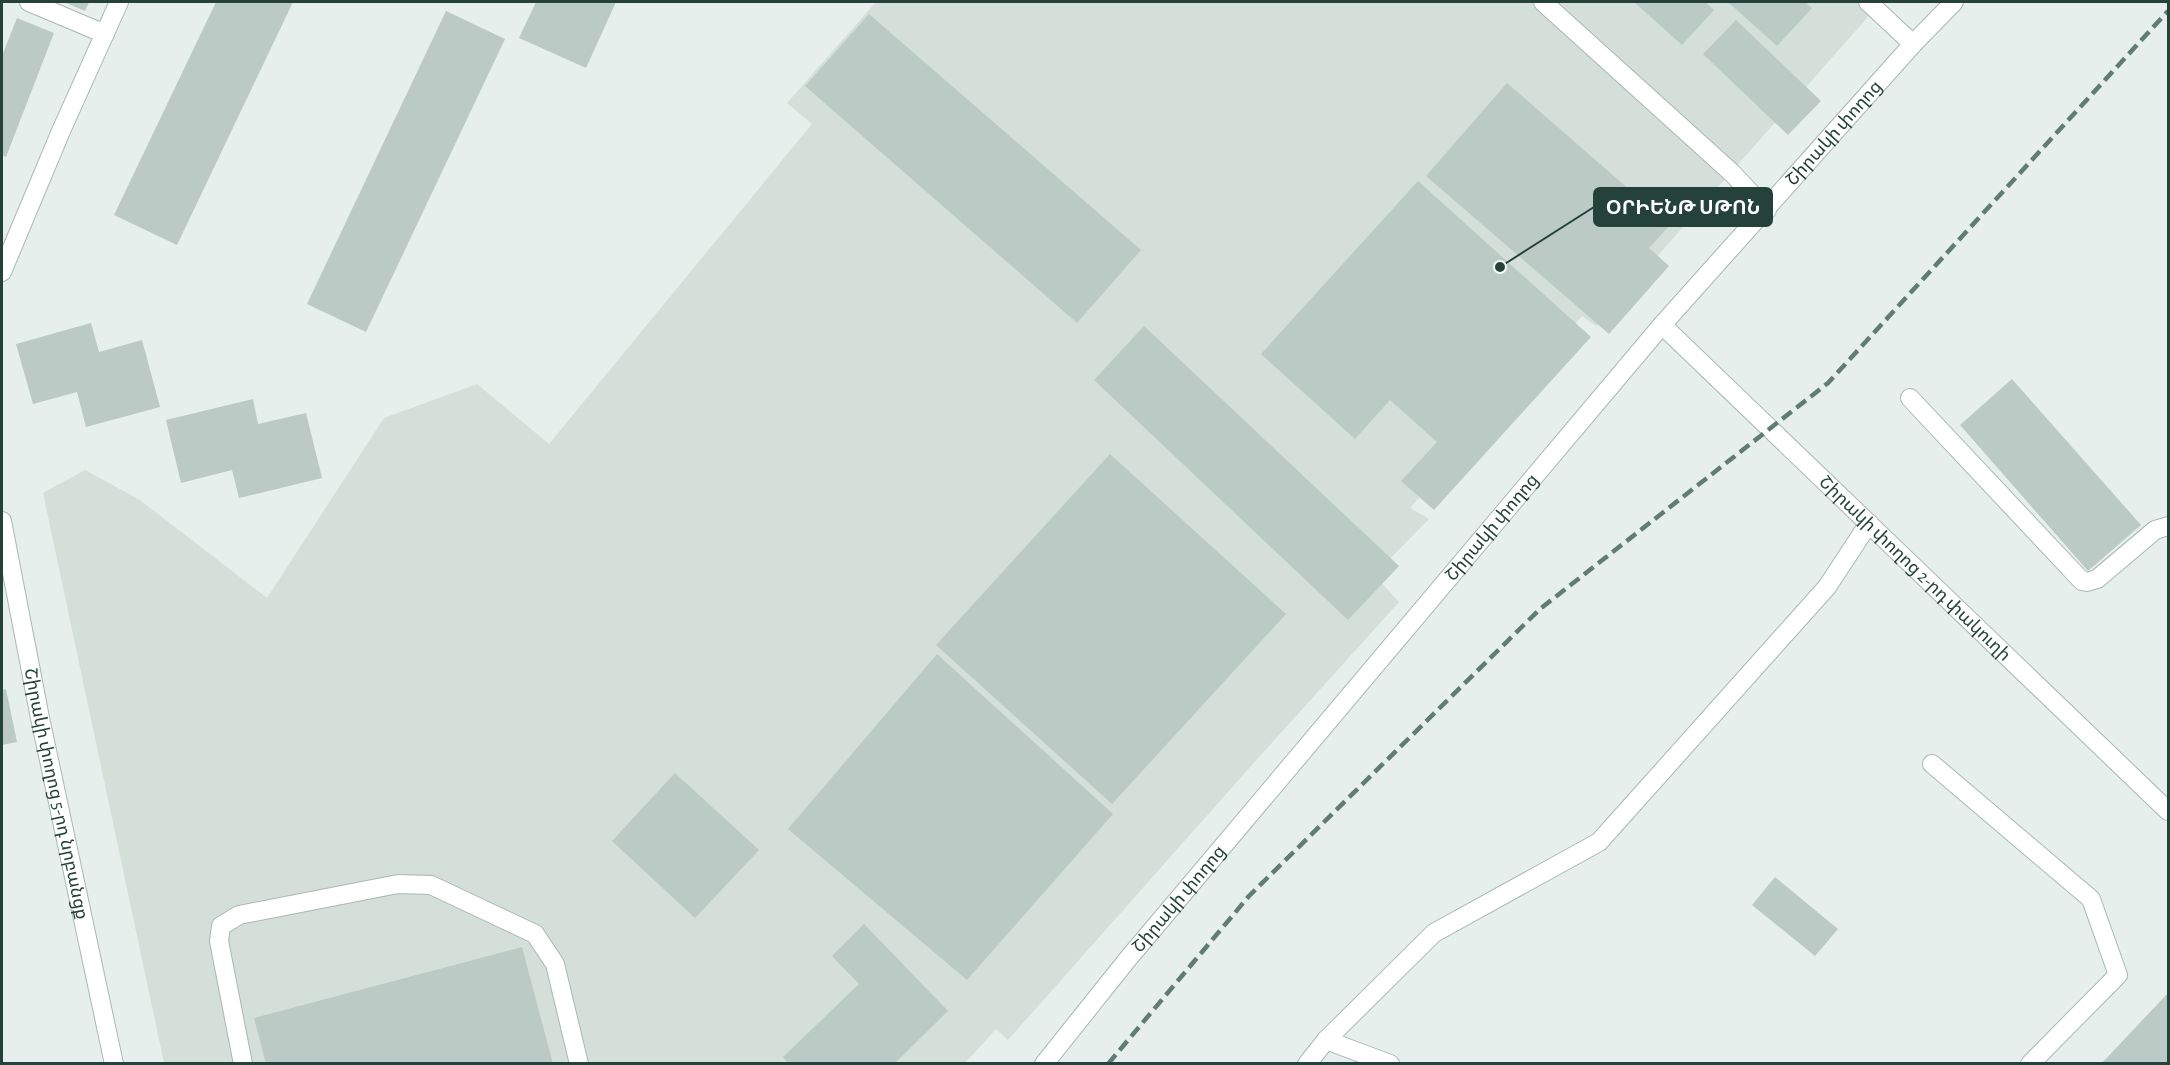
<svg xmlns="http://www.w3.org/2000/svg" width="2170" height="1065" font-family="'Alegreya Sans','Noto Sans Armenian',sans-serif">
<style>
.built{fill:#d4dfda}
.building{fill:#bbcac4}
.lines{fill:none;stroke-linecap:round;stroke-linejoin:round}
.minor-casing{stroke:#a8b8b2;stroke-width:20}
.minor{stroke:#fff;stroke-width:18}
.rail{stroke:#5f7d75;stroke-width:4.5;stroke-dasharray:12 6;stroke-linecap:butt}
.labels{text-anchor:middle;stroke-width:6;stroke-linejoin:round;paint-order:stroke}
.street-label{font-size:18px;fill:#24423a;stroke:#f7fbf9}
.leader{fill:none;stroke:#24423a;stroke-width:2}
.callout-dot{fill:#24423a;stroke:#f7fbf9;stroke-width:2}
.callout{fill:#24423a;stroke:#24423a;stroke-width:2}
.callout-label{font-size:20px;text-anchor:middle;font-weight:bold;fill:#fff}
</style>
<rect width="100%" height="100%" fill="#e6efeb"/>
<polygon class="built" points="876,2 1881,2 1596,326 1582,316 1410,508 1429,519 1374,575 1399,602 1251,766 1008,1040 996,1029 965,1063 164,1063 43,493 85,470 140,500 267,598 384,418 477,384 549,444 812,124 787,103"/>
<g class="building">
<polygon points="64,2 89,2 85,11"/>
<polygon points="216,2 293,2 177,245 114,215"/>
<polygon points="536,2 616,2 586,68 519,38"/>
<polygon points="1634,2 1705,2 1714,10 1682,45"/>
<polygon points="1728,2 1805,2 1812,8 1777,46"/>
<polygon points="446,11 505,39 366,332 307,304"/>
<polygon points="869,14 1141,250 1077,323 805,86"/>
<polygon points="17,18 54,33 6,157 2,155 2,56"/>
<polygon points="1736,20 1821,101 1788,135 1703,54"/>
<polygon points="1507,83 1670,225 1649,248 1669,266 1609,334 1426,176"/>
<polygon points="1418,181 1591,337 1434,510 1401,481 1437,442 1390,400 1355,439 1261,354"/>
<polygon points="91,323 99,352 142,340 160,407 86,427 77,392 33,404 16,344"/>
<polygon points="1144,326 1399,566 1348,620 1094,380"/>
<polygon points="2012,379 2141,525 2088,571 1960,425"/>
<polygon points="253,399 258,424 306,413 322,478 239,498 232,470 181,483 166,420"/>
<polygon points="1110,454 1286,614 1112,804 936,645"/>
<polygon points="937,654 1113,814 967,980 788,829"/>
<polygon points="6,689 17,742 2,745 2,690"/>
<polygon points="675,773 759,850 695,918 612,841"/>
<polygon points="1775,877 1838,929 1815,956 1752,905"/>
<polygon points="864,924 948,1011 894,1064 789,1064 783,1057 859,984 832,956"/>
<polygon points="522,947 553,1064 266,1064 254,1018"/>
<polygon points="2168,993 2168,1064 2101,1064"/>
</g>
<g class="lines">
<g class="minor-casing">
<g id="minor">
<polyline points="29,2 105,34"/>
<polyline points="1543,2 1732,173 1767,210"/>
<polyline points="1868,2 1913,44"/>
<polyline points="2,272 61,131 119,2"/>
<path id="s1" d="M 1662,325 L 2168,811"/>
<polyline points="1910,398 2082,581 2087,582 2097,579 2155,530 2168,526"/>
<path id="s2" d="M 2,521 L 40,718 L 114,1064"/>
<polyline points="1932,764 2091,899 2118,975 2030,1064"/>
<polyline points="1326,1040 1390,1064"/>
<polyline points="243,1064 219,941 221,926 239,915 398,884 431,885 535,934 555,964 579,1064"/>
<path id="s3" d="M 1044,1064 L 1127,960 L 1662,325 L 1913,44 L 1954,2"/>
<polyline points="1307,1064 1326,1040 1434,933 1599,842 1827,587 1869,523"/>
</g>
</g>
<use href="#minor" class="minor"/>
<polyline class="rail" points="1108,1064 1249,896 1540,609 1828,383 2168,11"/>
</g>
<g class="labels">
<g class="street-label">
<text dy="6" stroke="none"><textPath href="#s3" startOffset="1221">Շիրակի փողոց</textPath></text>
<text dy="6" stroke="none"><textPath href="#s3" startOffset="699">Շիրակի փողոց</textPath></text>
<text dy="6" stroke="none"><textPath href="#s1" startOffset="351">Շիրակի փողոց 2-րդ փակուղի</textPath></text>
<text dy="6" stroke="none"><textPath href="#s2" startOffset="278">Շիրակի փողոց 5-րդ նրբանցք</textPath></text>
<text dy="6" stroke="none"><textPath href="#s3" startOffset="213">Շիրակի փողոց</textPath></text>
</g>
</g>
<path class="leader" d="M1500 267L1594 207"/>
<circle class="callout-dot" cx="1500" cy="267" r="6"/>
<rect class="callout" x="1594" y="188" width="178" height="38" rx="6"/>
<g class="callout-label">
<text x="1683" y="214">ՕՐԻԵՆԹ ՍԹՈՆ</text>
</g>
<rect width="2170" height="1065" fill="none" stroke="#24423a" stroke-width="6"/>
</svg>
